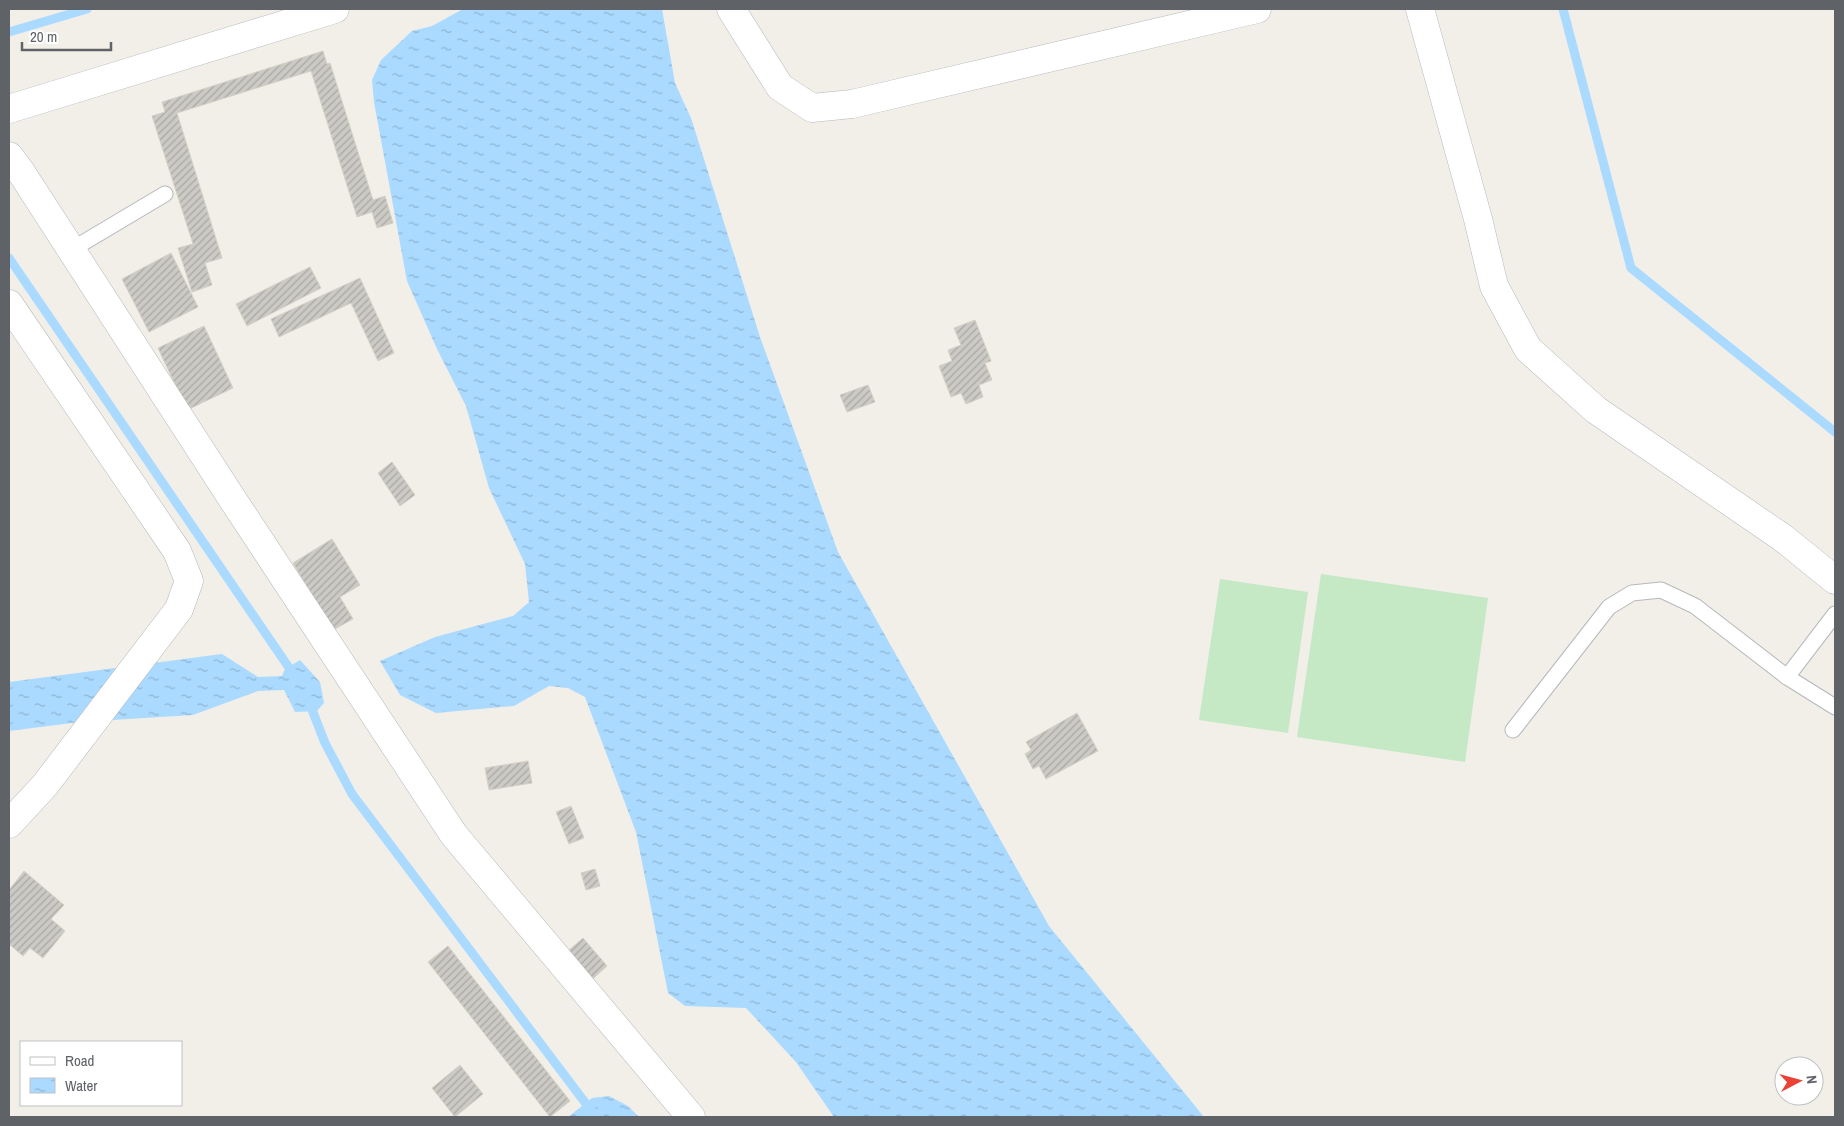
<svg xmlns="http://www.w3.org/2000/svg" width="1844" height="1126" font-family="'Archivo Narrow',sans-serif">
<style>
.garden{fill:#c5e8c5}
.water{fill:url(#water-ripples)}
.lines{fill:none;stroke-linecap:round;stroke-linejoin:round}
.stream{stroke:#aadaff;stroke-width:9}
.building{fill:url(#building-hatch);stroke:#d6d1c6}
.service-casing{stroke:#b5b8bc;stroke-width:17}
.minor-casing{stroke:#b5b8bc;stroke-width:29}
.service{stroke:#fff;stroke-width:15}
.minor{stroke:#fff;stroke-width:28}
</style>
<defs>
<pattern id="water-ripples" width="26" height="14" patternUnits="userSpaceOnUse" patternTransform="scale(1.25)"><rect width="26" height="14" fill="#aadaff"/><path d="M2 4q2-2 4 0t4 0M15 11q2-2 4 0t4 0" fill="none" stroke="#8eb4d2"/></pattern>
<pattern id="building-hatch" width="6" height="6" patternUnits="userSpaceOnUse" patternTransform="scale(1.25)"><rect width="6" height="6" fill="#cccac5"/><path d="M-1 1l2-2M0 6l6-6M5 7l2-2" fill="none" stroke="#a9a8a4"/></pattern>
</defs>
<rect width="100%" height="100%" fill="#f1efe8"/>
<g class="garden">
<polygon points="1321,574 1488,598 1465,762 1297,737"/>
<polygon points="1220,579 1308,592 1288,733 1199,720"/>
</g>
<g class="water">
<polygon points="463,9 662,9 675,83 691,118 760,337 838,552 1049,926 1204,1117 834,1117 796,1062 746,1008 685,1006 668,993 636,832 585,697 568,688 549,686 514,706 436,713 400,695 380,661 435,637 513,616 529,602 525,564 489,488 466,406 437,349 407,281 374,102 372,80 381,60 412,31 432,26"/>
<polygon points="222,654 258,677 282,676 285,669 300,660 320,682 324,703 317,711 295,712 284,690 258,691 193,715 80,722 9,731 9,682"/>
<polygon points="609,1096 628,1106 639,1117 568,1117 592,1098"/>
</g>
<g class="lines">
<g class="stream">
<polyline points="1563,9 1631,268 1835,432"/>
<polyline points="9,32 87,9"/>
<polyline points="9,258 294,675"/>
<polyline points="309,702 325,743 352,794 596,1117"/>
</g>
</g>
<g class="building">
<polygon points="323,51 327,64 330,63 373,200 385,196 393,223 377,228 372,212 357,217 311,71 177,113 222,258 205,263 212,285 192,292 178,248 193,244 152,116 165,112 162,102"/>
<polygon points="171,253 198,307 149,332 122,279"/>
<polygon points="310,267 321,288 247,326 236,304"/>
<polygon points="360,278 394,353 378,361 351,303 279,337 271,319"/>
<polygon points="975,320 991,361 985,363 992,380 979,385 983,397 966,404 961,393 951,397 939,366 952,361 948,350 961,345 954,328"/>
<polygon points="204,326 233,388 187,410 158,348"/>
<polygon points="868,385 875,402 847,412 840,395"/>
<polygon points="392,462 415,495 400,506 378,473"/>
<polygon points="332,539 360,585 340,597 353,619 333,630 293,563"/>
<polygon points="1077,713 1098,751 1046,779 1039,766 1033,769 1025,754 1031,750 1026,742"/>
<polygon points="528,761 532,783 489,790 485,768"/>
<polygon points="571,806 584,838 569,844 556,812"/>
<polygon points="595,869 600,886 586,890 581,873"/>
<polygon points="24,871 64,905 51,919 65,931 43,958 30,948 23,956 9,944 9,890"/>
<polygon points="583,938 607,966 586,985 561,957"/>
<polygon points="448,946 570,1101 550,1117 428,962"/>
<polygon points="460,1065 483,1094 455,1117 432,1088"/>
</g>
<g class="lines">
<g class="service-casing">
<g id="service">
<polyline points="71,250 165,194"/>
<polyline points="1787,677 1835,614"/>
<polyline points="1513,730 1609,607 1632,593 1661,590 1695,606 1787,677 1835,707"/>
</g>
</g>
<g class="minor-casing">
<g id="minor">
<polyline points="731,9 780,87 812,108 852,104 1257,9"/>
<polyline points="1420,9 1478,219 1494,286 1528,349 1596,410 1783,538 1835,580"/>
<polyline points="9,109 335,9"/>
<polyline points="9,156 21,172 231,497 454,835 691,1117"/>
<polyline points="9,304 177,551 189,581 179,609 45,785 9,824"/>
</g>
</g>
<use href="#service" class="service"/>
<use href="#minor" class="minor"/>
</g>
<rect width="1844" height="1126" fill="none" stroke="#5f6368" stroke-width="20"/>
<rect x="20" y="1041" width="162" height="65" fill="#ffffff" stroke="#bfc1c3"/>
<rect x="30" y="1057" width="25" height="8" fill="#ffffff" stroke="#bfc1c3"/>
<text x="65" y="1066" font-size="15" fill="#5f6368">Road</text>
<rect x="30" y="1078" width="25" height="15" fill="url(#water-ripples)" stroke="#bfc1c3"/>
<text x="65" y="1091" font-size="15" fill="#5f6368">Water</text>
<g transform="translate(1799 1081) rotate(84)"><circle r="24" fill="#ffffff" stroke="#bfc1c3"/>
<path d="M0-4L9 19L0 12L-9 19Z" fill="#ea4335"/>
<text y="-8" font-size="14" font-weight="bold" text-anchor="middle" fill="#5f6368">N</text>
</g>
<path d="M22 42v8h89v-8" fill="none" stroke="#5f6368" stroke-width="2.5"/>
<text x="30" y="42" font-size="15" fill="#5f6368" stroke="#ffffff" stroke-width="4" paint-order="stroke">20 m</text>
</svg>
